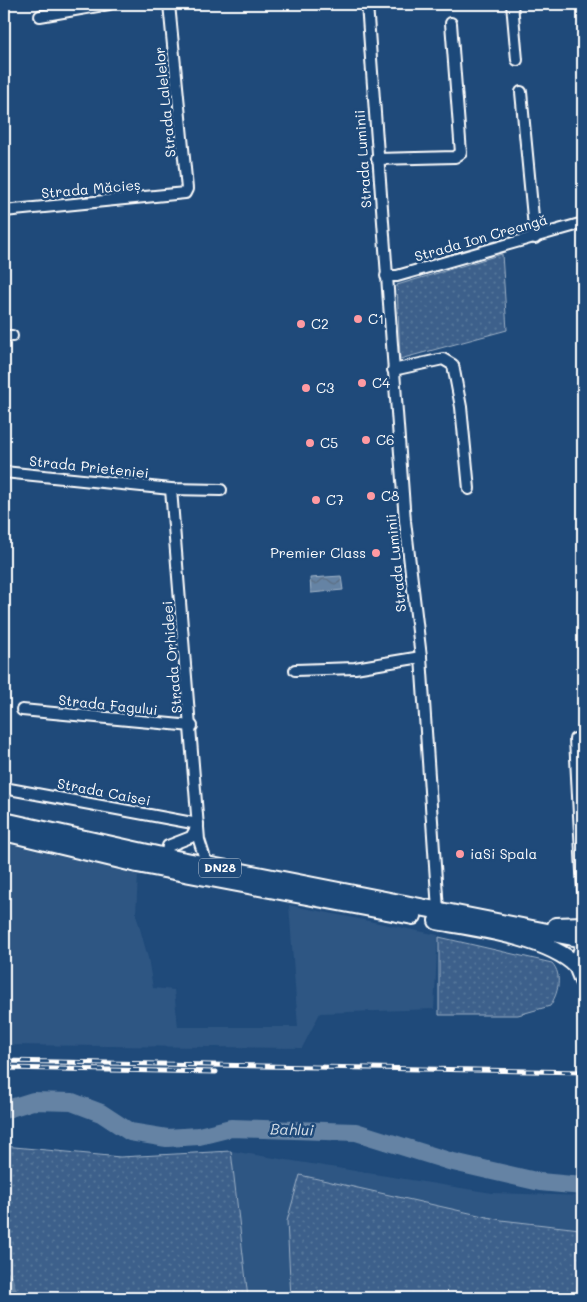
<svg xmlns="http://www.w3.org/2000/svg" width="587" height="1302" font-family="Mali,sans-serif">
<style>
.built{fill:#2e5683}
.grass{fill:url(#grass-dots);stroke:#9eb0c5}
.water{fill:url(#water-waves);stroke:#a3b5c8}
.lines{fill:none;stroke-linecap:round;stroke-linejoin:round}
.river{stroke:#6583a4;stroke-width:18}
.minor-casing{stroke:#fff;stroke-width:14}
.trunk-casing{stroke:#fff;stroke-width:20}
.minor{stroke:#1f4a7a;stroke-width:10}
.trunk{stroke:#1f4a7a;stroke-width:16}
.rail-casing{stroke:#fff;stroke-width:5}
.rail{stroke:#1f4a7a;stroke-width:3;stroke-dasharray:9;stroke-linecap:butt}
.poi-dot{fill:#ff9aa2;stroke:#1f4a7a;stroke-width:2}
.labels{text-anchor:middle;stroke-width:5;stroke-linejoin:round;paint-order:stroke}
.shield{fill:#1f4a7a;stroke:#bcc9d7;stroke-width:1}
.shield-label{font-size:12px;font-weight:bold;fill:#fff}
.street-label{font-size:14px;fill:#fff;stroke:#1f4a7a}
.poi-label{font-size:14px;fill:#fff;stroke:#1f4a7a;text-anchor:start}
.water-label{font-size:15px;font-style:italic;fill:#d8e0e8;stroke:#1f4a7a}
</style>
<defs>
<pattern id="grass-dots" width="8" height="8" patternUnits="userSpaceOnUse" patternTransform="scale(1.25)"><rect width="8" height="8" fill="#3c618b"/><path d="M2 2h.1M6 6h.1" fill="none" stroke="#59799c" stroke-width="1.8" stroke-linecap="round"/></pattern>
<pattern id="water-waves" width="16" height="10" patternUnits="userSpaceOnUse" patternTransform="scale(1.25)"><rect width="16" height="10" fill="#6583a4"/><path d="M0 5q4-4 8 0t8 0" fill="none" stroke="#5b6d81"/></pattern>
</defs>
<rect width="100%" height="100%" fill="#1f4a7a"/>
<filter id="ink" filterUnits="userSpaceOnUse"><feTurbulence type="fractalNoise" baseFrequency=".02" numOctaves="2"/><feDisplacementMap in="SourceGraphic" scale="10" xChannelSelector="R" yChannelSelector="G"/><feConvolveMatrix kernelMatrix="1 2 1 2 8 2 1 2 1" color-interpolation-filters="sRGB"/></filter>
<g filter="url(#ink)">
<g class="built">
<polygon points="4,843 138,875 136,914 148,958 153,988 174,990 178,1027 298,1027 289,905 438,935 434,1009 320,1013 302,1048 4,1045"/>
<polygon points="231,1151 492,1193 583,1196 583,1298 248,1298"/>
</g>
<g class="grass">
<polygon points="502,254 507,330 400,359 397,285"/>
<path d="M 439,937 L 552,963 C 563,975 558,994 550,1006 L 518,1015 L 439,1015 Z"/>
<polygon points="4,1146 120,1157 231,1151 248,1298 4,1298"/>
<polygon points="300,1175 501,1220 580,1229 583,1238 576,1298 291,1298 287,1221"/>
</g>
<polygon class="water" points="341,576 343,590 311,593 310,578"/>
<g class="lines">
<g class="river">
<polyline points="4,1110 33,1101 72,1102 101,1113 130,1132 167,1138 199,1136 231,1128 356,1132 449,1161 540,1182 583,1186"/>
<polyline points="4,1280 10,1298"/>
</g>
<g class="minor-casing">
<g id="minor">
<polyline points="367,4 405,521 421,657 438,910"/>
<polyline points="512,4 517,60"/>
<polyline points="40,16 109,4"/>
<polyline points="521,92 535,238"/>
<polyline points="377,159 455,157 461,153 451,23"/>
<polyline points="4,211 185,193 187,189 169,4"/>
<polyline points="386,276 397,276 583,223"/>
<polyline points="4,336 12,336"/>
<polyline points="393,370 443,359 453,365 461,407 469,489"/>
<polyline points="4,472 171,489 221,490"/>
<polyline points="171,489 199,840 207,865"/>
<polyline points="295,670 355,668 421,657"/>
<polyline points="22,710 192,726"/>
<polyline points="575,739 583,891"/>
<polyline points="4,788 198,824"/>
<polyline points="166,857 168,846 191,837 198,825"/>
</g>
</g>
<g class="trunk-casing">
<g id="trunk">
<polyline points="4,821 166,857 583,939"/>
<polyline points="4,832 137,864 413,916"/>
<path d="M 437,921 C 477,928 548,937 577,966"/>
<polyline points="556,926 583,925"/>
<polyline points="583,948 577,966 583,981"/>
</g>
</g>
<use href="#minor" class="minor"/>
<use href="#trunk" class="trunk"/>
<g class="rail-casing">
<g id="rail">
<polyline points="4,1061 583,1072"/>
<polyline points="4,1068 216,1072"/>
</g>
</g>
<use href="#rail" class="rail"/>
</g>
</g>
<g class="poi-dot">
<circle cx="358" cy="319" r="5"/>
<circle cx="301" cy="324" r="5"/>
<circle cx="362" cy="383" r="5"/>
<circle cx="306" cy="388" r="5"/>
<circle cx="366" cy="440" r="5"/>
<circle cx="310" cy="443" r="5"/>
<circle cx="371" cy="496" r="5"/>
<circle cx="316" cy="500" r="5"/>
<circle cx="376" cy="553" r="5"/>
<circle cx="460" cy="854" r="5"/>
</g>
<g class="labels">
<rect class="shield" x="199" y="858.5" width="42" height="19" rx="4"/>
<g class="shield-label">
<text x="220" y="872">DN28</text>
</g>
<g class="street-label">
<text transform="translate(165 102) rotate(-96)" y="5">Strada Lalelelor</text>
<text transform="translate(363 159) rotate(-94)" y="5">Strada Luminii</text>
<text transform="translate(91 189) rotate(-5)" y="5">Strada Măcieș</text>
<text transform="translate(481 238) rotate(-16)" y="5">Strada Ion Creangă</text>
<text transform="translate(89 467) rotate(6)" y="5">Strada Prieteniei</text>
<text transform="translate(396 563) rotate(-96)" y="5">Strada Luminii</text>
<text transform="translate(172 657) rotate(-95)" y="5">Strada Orhideei</text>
<text transform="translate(108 705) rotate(6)" y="5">Strada Fagului</text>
<text transform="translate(104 792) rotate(11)" y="5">Strada Caisei</text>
</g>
<g class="poi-label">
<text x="368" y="324">C1</text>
<text x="311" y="329">C2</text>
<text x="372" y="388">C4</text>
<text x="316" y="393">C3</text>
<text x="376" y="445">C6</text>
<text x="320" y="448">C5</text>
<text x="381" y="501">C8</text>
<text x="326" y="505">C7</text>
<text x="366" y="558" text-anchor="end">Premier Class</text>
<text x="470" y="859">iaSi Spala</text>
</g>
<g class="water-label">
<text transform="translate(292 1130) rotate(2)" y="5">Bahlui</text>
</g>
</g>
<rect width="587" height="1302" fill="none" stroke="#1f4a7a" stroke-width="20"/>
<rect x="10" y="10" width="567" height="1282" fill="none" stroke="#fff" stroke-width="2" filter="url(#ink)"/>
</svg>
